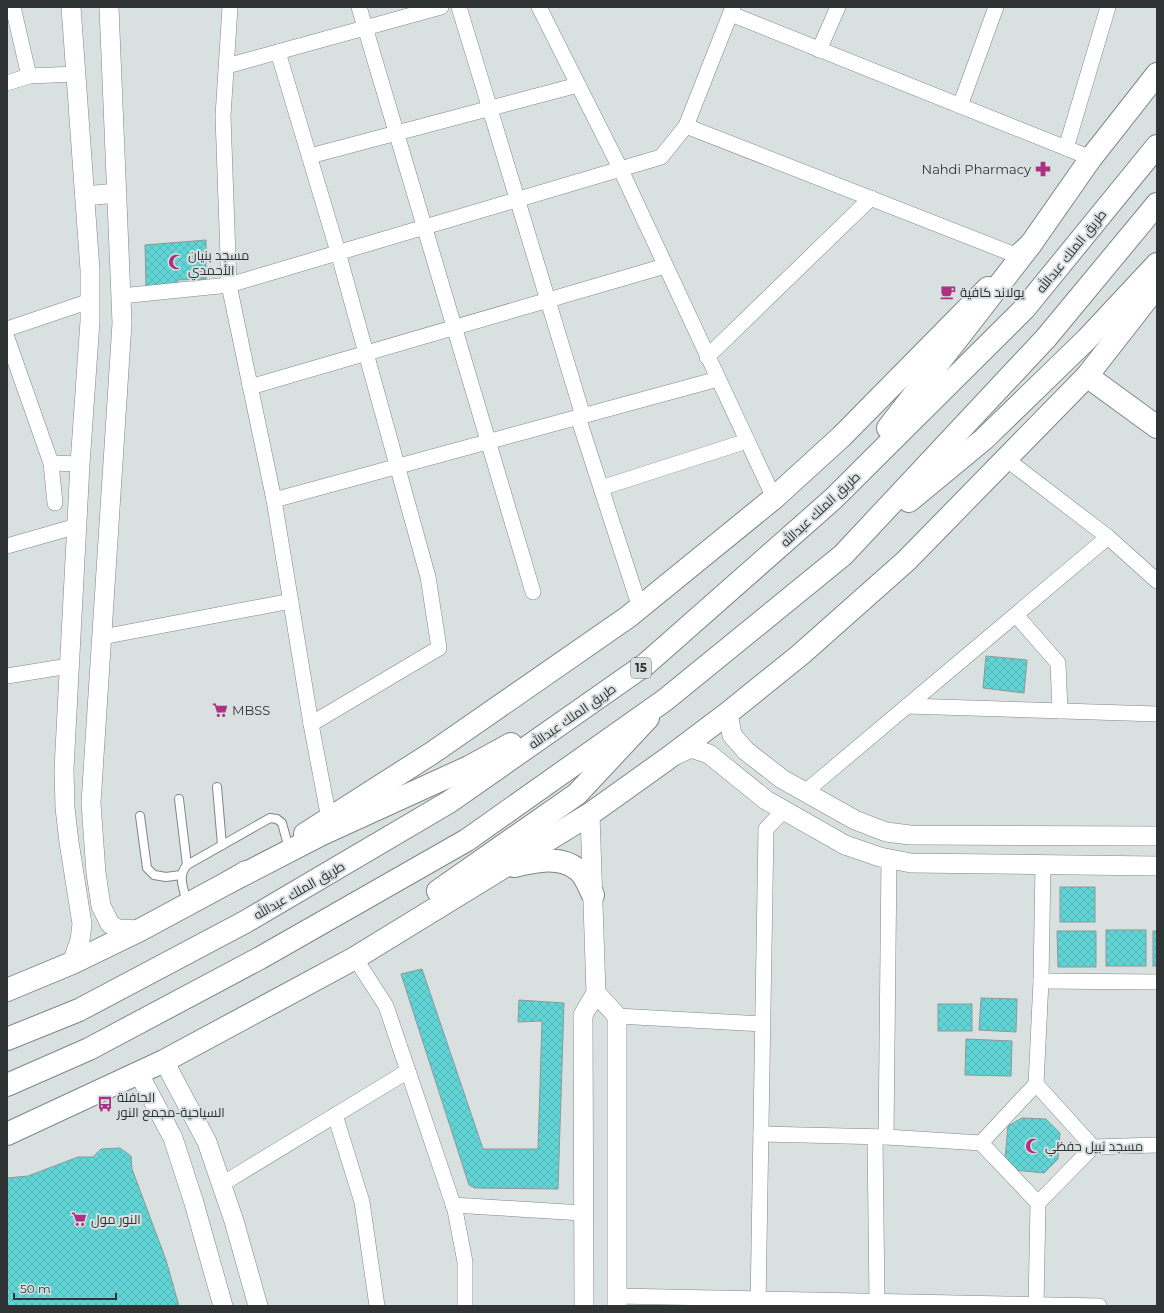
<svg xmlns="http://www.w3.org/2000/svg" width="1164" height="1313" font-family="Montserrat,Cairo,sans-serif">
<style>
.building{fill:url(#building-cross-hatch);stroke:#909797}
.lines{fill:none;stroke-linecap:round;stroke-linejoin:round}
.service-casing{stroke:#7f8686;stroke-width:10}
.minor-casing{stroke:#7f8686;stroke-width:16}
.tertiary-casing{stroke:#7f8686;stroke-width:20}
.secondary-casing{stroke:#7f8686;stroke-width:24}
.motorway-casing{stroke:#7f8686;stroke-width:24}
.service{stroke:#fff;stroke-width:8}
.minor{stroke:#fff;stroke-width:15}
.tertiary{stroke:#fff;stroke-width:19}
.secondary{stroke:#fff;stroke-width:22}
.motorway{stroke:#fff;stroke-width:22}
.labels{text-anchor:middle;stroke-width:4;stroke-linejoin:round;paint-order:stroke}
.shield{fill:#d9e0e0;stroke:#636767;stroke-width:1}
.shield-label{font-size:12px;font-weight:bold;fill:#303333}
.poi-label{font-size:13px;fill:#303333;stroke:#d9e0e0;text-anchor:start}
.street-label{font-size:13px;fill:#303333;stroke:#d9e0e0}
</style>
<defs>
<pattern id="building-cross-hatch" width="8" height="8" patternUnits="userSpaceOnUse"><rect width="8" height="8" fill="#61d4d5"/><path d="M0 0l8 8M0 8l8-8" fill="none" stroke="#55b6b7"/></pattern>
</defs>
<rect width="100%" height="100%" fill="#d9e0e0"/>
<g class="building">
<polygon points="206,240 206,279 178,280 177,285 146,287 145,245"/>
<polygon points="986,656 1027,660 1024,693 983,688"/>
<rect x="1060" y="887" width="35" height="35"/>
<rect x="1106" y="930" width="40" height="36"/>
<polygon points="1057,931 1096,931 1096,967 1058,967"/>
<rect x="1153" y="931" width="4" height="35"/>
<polygon points="422,969 483,1149 538,1149 542,1021 518,1022 519,1000 564,1003 558,1189 475,1188 469,1185 401,974"/>
<polygon points="981,998 1017,999 1016,1032 979,1030"/>
<rect x="938" y="1004" width="34" height="27"/>
<polygon points="966,1039 1012,1041 1011,1076 965,1075"/>
<polygon points="1022,1118 1046,1119 1060,1133 1058,1159 1044,1173 1013,1170 1005,1158 1008,1126"/>
<polygon points="120,1148 131,1156 132,1169 166,1260 179,1306 7,1306 7,1178 28,1176 78,1157 93,1157 101,1149"/>
</g>
<g class="lines">
<g class="service-casing">
<g id="service">
<polyline points="217,787 222,845"/>
<polyline points="179,799 187,865"/>
<polyline points="140,816 147,868 154,875 166,877 181,875"/>
<path d="M 187,903 C 184,889 177,876 187,865 L 270,818 L 277,819 L 282,823 L 288,845"/>
</g>
</g>
<g class="minor-casing">
<g id="minor">
<polyline points="13,7 29,76"/>
<polyline points="230,7 223,116 229,285 274,500 311,724 329,819"/>
<polyline points="359,7 533,592"/>
<polyline points="459,7 583,416"/>
<polyline points="539,7 620,168 774,498"/>
<polyline points="731,14 1091,158"/>
<polyline points="819,50 838,7"/>
<polyline points="278,52 338,252 428,577 439,648 311,724"/>
<polyline points="227,66 441,7"/>
<polyline points="7,83 29,76 76,74"/>
<polyline points="960,106 996,7"/>
<polyline points="686,126 1018,256"/>
<polyline points="1066,148 1108,7"/>
<polyline points="310,156 578,85"/>
<polyline points="121,296 229,285 661,157 686,126 733,7"/>
<polyline points="7,329 90,301"/>
<polyline points="7,338 51,463 55,503"/>
<polyline points="707,357 871,198"/>
<polyline points="250,387 665,266"/>
<polyline points="578,417 640,608"/>
<polyline points="1006,459 1108,537 1157,581"/>
<polyline points="51,463 80,464"/>
<polyline points="601,488 747,441"/>
<polyline points="274,500 718,379"/>
<polyline points="7,546 77,526"/>
<polyline points="1016,615 1058,663 1060,711"/>
<polyline points="102,637 291,601"/>
<polyline points="7,676 69,666"/>
<polyline points="907,706 1157,714"/>
<polyline points="805,792 1108,537"/>
<polyline points="355,958 386,1006 455,1210 465,1262 465,1306"/>
<polyline points="1041,981 1157,982"/>
<polyline points="617,1016 763,1024"/>
<polyline points="1036,1084 1041,981 1043,865"/>
<polyline points="335,1115 362,1202 377,1306"/>
<polyline points="761,1134 886,1137 981,1143"/>
<polyline points="875,1137 877,1302"/>
<polyline points="886,1137 889,859"/>
<polyline points="1093,1147 1157,1145"/>
<polyline points="222,1184 408,1071"/>
<polyline points="453,1205 583,1213"/>
<polyline points="617,1296 1099,1306"/>
<polyline points="758,1306 766,829 784,810"/>
<polyline points="1036,1306 1038,1203 1093,1147 1036,1084 981,1143 1038,1203"/>
</g>
</g>
<g class="tertiary-casing">
<g id="tertiary">
<polyline points="71,7 90,270 90,321 80,464 64,769 65,808 69,842 82,924 80,940 72,963"/>
<polyline points="109,7 122,323 91,803 96,873 101,906 110,924 118,929 140,930"/>
<polyline points="85,196 117,193"/>
<polyline points="728,713 732,735 746,751 782,779 855,820 886,832 910,835 1157,836"/>
<polyline points="674,756 691,748 709,754 766,800 845,845 880,857 911,863 1157,866"/>
<polyline points="596,993 617,1016 617,1306"/>
<polyline points="164,1061 207,1142 234,1221 258,1306"/>
<polyline points="139,1074 173,1138 194,1203 223,1306"/>
<polyline points="584,1306 583,1015 596,993 590,814"/>
</g>
</g>
<g class="secondary-casing">
<g id="secondary">
<polyline points="1017,257 1031,244 1091,158 1157,74"/>
<polyline points="1087,376 1157,427"/>
<polyline points="305,834 432,753 628,617 774,498 841,437 988,288"/>
<path d="M 514,866 C 535,861 561,855 578,870 C 585,875 589,887 593,895"/>
<polyline points="438,891 577,794 648,718"/>
<polyline points="7,990 72,963 140,930 229,882 246,872"/>
<polyline points="7,1134 164,1061 355,958 590,814 667,759 728,713 800,655 906,561 1087,376 1157,286"/>
</g>
</g>
<g class="motorway-casing">
<g id="motorway">
<polyline points="888,428 1031,244"/>
<polyline points="909,501 984,439 1087,339 1157,264"/>
<polyline points="229,882 322,834 469,767 511,744"/>
<polyline points="7,1039 79,1010 245,922 449,802 646,664 833,499 1025,308 1157,146"/>
<polyline points="7,1085 89,1049 260,958 467,840 665,700 843,555 1046,338 1157,204"/>
</g>
</g>
<use href="#service" class="service"/>
<use href="#minor" class="minor"/>
<use href="#tertiary" class="tertiary"/>
<use href="#secondary" class="secondary"/>
<use href="#motorway" class="motorway"/>
</g>
<defs>
<g id="pharmacy-bare" transform="scale(1.2)"><path d="M-2-6h4v4h4v4h-4v4h-4v-4h-4v-4h4Z" fill="#ad3081" stroke="#d9e0e0" stroke-width="2.5" paint-order="stroke"/></g>
<g id="mosque-bare" transform="scale(1.2)"><path d="M3.5-4.9A6 6 0 1 0 3.5 4.9A5 5 0 1 1 3.5-4.9Z" fill="#ad3081" stroke="#d9e0e0" stroke-width="2.5" paint-order="stroke"/></g>
<g id="cafe-bare" transform="scale(1.2)"><path d="M-5.5-4.5H6V0H3Q3 3.5 0 3.5H-2.5Q-5.5 3.5-5.5 0ZM3-3.2v2h1.7v-2ZM-6 4.5H4V6H-6Z" fill="#ad3081" stroke="#d9e0e0" stroke-width="2.5" paint-order="stroke"/></g>
<g id="supermarket-bare" transform="scale(1.2)"><path d="M-6-5.5h2.5l.6 2H6L4.5 2H-2.5L-4.4-4H-6ZM-1.5 3.2a1.3 1.3 0 1 0 .1 0ZM3 3.2a1.3 1.3 0 1 0 .1 0Z" fill="#ad3081" stroke="#d9e0e0" stroke-width="2.5" paint-order="stroke"/></g>
<g id="bus-bare" transform="scale(1.2)"><path d="M-5-6H5V4H4V6H2V4H-2V6H-4V4H-5ZM-3.5-4V0h7V-4ZM-3.5 1.2v1.5H-2V1.2ZM2 1.2v1.5H3.5V1.2Z" fill="#ad3081" stroke="#d9e0e0" stroke-width="2.5" paint-order="stroke"/></g>
</defs>
<g fill-rule="evenodd">
<use href="#pharmacy-bare" x="1043" y="169"/>
<use href="#mosque-bare" x="176" y="262"/>
<use href="#cafe-bare" x="948" y="292"/>
<use href="#supermarket-bare" x="220" y="710"/>
<use href="#bus-bare" x="105" y="1104"/>
<use href="#mosque-bare" x="1033" y="1146"/>
<use href="#supermarket-bare" x="79" y="1219"/>
</g>
<g class="labels">
<rect class="shield" x="631" y="658" width="20" height="20" rx="3"/>
<g class="shield-label">
<text x="641" y="672">15</text>
</g>
<g class="poi-label">
<text x="1031" y="174" text-anchor="end">Nahdi Pharmacy</text>
<text x="188" y="260">مسجد بنيان<tspan x="188" dy="15">الأحمدي</tspan></text>
<text x="960" y="297">يولاند كافية</text>
<text x="232" y="715">MBSS</text>
<text x="117" y="1102">الحافلة<tspan x="117" dy="15">السياحية-مجمع النور</tspan></text>
<text x="1045" y="1151">مسجد نبيل حفظي</text>
<text x="91" y="1224">النور مول</text>
</g>
<g class="street-label">
<text transform="translate(1071 251) rotate(-51)" y="5">طريق الملك عبدالله</text>
<text transform="translate(820 509) rotate(-43)" y="5">طريق الملك عبدالله</text>
<text transform="translate(572 716) rotate(-35)" y="5">طريق الملك عبدالله</text>
<text transform="translate(299 890) rotate(-30)" y="5">طريق الملك عبدالله</text>
</g>
</g>
<rect width="1164" height="1313" fill="none" stroke="#303333" stroke-width="16"/>
<path d="M14 1293v6h102v-6" fill="none" stroke="#303333" stroke-width="2"/>
<text x="20" y="1293" font-size="12" fill="#303333" stroke="#d9e0e0" stroke-width="3" paint-order="stroke">50 m</text>
</svg>
